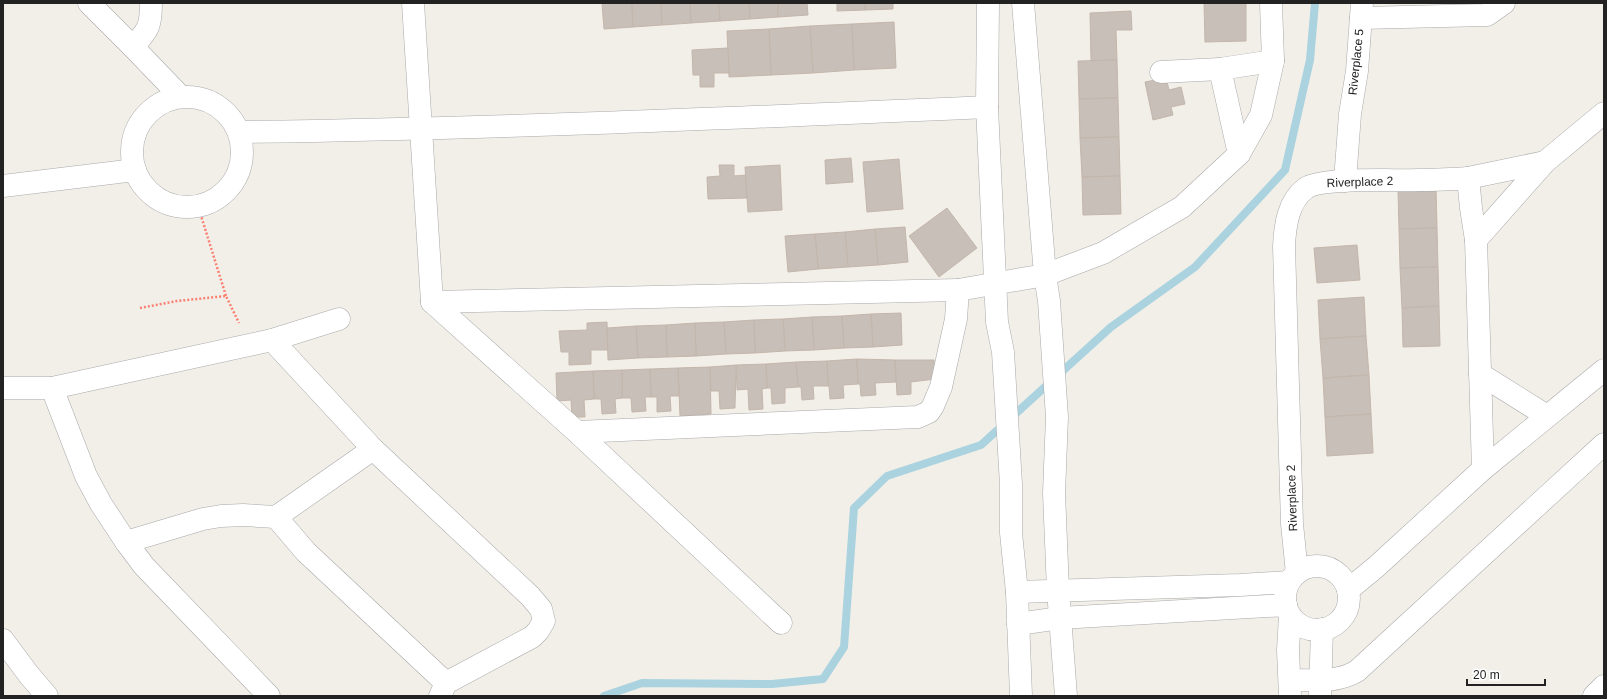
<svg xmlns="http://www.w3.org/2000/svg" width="1607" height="699" font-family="Arial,sans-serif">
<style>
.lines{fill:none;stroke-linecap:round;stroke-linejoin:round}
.stream{stroke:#aad3df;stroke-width:8}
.building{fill:#c7bfb8;stroke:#c4b6ab}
.street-casing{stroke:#a9a9a9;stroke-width:23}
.path{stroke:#fa8072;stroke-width:2.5;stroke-dasharray:2 2;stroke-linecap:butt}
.street{stroke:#fff;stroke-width:22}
.labels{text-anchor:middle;stroke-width:4;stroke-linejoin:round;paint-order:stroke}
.street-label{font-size:12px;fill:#222;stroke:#fff}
</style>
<rect width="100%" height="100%" fill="#f2efe9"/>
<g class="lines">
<polyline class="stream" points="604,696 642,683 772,684 823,679 844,647 854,508 887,476 981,445 1111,327 1195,267 1285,170 1310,60 1315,3"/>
</g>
<g class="building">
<polygon points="602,3 632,3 633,27 604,29"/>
<polygon points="632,3 661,3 662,25 633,27"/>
<polygon points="661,3 690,3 691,23 662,25"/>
<polygon points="690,3 719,3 720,21 691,23"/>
<polygon points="719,3 749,3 750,19 720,21"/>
<polygon points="749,3 778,3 778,17 750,19"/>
<polygon points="778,3 807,3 808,15 778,17"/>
<polygon points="837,3 865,3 865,10 837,11"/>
<polygon points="865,3 893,3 893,9 865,10"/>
<polygon points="1204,3 1246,3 1246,41 1205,42"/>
<polygon points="1131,11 1132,30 1116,30 1117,60 1091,61 1090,13"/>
<polygon points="894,22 896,68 854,70 852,24"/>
<polygon points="852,24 854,70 813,73 810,26"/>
<polygon points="810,26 813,73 771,75 769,29"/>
<polygon points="769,29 771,75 729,77 727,31"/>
<polygon points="728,48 729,73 714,73 714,87 700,87 700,75 693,75 692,50"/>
<polygon points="1117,60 1118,98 1079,99 1078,61"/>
<polygon points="1166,78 1169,90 1181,87 1185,104 1171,107 1173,115 1153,120 1145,82"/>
<polygon points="1118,98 1119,137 1080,138 1079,99"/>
<polygon points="1119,137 1120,176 1082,177 1080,138"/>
<polygon points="851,158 853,182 826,184 825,160"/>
<polygon points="899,159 903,209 867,212 863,162"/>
<polygon points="719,165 734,165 734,176 746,175 747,198 708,199 707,177 720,176"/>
<polygon points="780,165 782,210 748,212 745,167"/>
<polygon points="1120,176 1121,214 1083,215 1082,177"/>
<polygon points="1436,188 1437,228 1399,229 1398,190"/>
<polygon points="947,208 977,248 939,277 909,236"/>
<polygon points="905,227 908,262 878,265 875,229"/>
<polygon points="1437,228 1438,267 1400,268 1399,229"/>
<polygon points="875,229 878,265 848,267 845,232"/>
<polygon points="845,232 848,267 818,269 815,234"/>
<polygon points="815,234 818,269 788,272 785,236"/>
<polygon points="1357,245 1360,280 1317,283 1314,248"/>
<polygon points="1438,267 1439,306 1402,308 1400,268"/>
<polygon points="1364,297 1366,336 1320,339 1318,300"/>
<polygon points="1439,306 1440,346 1403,347 1402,308"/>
<polygon points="901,313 902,345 873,347 871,314"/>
<polygon points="871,314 873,347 844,348 842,316"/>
<polygon points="842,316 844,348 814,350 812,317"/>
<polygon points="812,317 814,350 785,351 783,319"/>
<polygon points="783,319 785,351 755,353 754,320"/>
<polygon points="754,320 755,353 726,354 724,322"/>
<polygon points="607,322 608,350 591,350 591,364 569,365 569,352 561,352 559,331 587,330 587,323"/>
<polygon points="724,322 726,354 696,356 695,323"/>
<polygon points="695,323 696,356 667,357 666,325"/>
<polygon points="666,325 667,357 638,358 636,326"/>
<polygon points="636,326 638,358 608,360 607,328"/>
<polygon points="1366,336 1369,375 1323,378 1320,339"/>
<polygon points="857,359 858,384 843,385 844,398 830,399 829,386 828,386 827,361"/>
<polygon points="857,359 895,360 896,382 875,383 876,395 861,396 860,384 858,384"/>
<polygon points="895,360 934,360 935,379 911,382 911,394 897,395"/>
<polygon points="827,361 828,386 813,386 814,399 802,400 801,387 798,387 796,362"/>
<polygon points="796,362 798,387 785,388 785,403 772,404 771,388 767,388 766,364"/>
<polygon points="766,364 767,388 762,389 763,409 749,410 748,389 737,390 736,365"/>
<polygon points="736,365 735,408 720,409 719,391 711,391 710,367"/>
<polygon points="710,367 711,414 680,416 678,368"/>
<polygon points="678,368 679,396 670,396 671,411 657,412 657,397 651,397 650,369"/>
<polygon points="650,369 651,397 645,397 646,411 632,412 631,398 622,398 622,370"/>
<polygon points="622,370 622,398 615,399 616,413 602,414 601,399 594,399 593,371"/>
<polygon points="593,371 594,399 584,400 585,417 572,417 571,400 557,401 556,373"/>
<polygon points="1369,375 1371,414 1325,417 1323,378"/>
<polygon points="1371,414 1373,453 1327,456 1325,417"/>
</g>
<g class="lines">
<g class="street-casing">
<g id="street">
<polyline points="89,3 133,47"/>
<path d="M 151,3 C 151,27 148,30 133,47 L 181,97"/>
<polyline points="413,3 432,302 577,432 781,623"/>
<polyline points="988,3 987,107 997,322 1003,352 1011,484 1011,533 1017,592 1021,696"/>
<polyline points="1023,3 1045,275 1049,301 1057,417 1054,493 1058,590 1066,696"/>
<polyline points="1361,18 1487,15 1504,3"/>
<polyline points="1220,69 1239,154"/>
<polyline points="1161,72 1220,69 1273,61"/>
<circle cx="187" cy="152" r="55"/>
<path d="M 239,132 C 489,129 738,118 987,107"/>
<polyline points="1468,178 1545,162"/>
<polyline points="1345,181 1350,114 1357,71 1362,3"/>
<polyline points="3,186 135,170"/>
<polyline points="1476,240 1545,162 1604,113"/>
<polyline points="432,302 958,290"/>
<polyline points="272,340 373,449 530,596 541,609 544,621 538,631 532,637 446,683 440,696"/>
<polyline points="1480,374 1547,416"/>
<polyline points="3,388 52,388 272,340 339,319"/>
<polyline points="52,388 86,476 101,504 126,542 144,566 269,696"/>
<polyline points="577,432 918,417 929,412 933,406 941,387 956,319 958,290 1045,275 1103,253 1182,207 1239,154 1261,115 1273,61 1271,3"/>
<polyline points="276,517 306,552 446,683"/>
<polyline points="126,542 203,519 221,516 243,515 276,517 373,449"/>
<circle cx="1317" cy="598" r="32"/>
<path d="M 1297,573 L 1292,524 L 1284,246 C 1285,226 1288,201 1306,188 C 1322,177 1396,181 1419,180 C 1435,180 1451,179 1468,178 L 1471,208 L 1476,240 L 1483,469"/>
<polyline points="1348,590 1376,567 1483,469 1604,370"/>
<polyline points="1017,592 1240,585 1289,582"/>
<polyline points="1018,624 1060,618 1286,605"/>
<polyline points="3,640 29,675 47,696"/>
<path d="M 1290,680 C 1311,680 1338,683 1357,671 L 1604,444"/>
<polyline points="1290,696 1288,650 1290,616"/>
<polyline points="1320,696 1322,629"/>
<polyline points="1594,696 1604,686"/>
</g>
</g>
<g class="path">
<polyline points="198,206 226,296"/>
<polyline points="140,308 177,301 226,296 239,323"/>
</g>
<use href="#street" class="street"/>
</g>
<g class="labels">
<g class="street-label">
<text transform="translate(1356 62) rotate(-84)" y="4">Riverplace 5</text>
<text transform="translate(1360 182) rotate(-2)" y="4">Riverplace 2</text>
<text transform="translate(1292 498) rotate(-92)" y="4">Riverplace 2</text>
</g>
</g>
<rect width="1607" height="699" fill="none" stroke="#222222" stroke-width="8"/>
<path d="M1467 679v6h78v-6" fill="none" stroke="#222222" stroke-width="2"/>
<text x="1473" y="679" font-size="12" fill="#222222" stroke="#ffffff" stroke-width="3" paint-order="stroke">20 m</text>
</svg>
